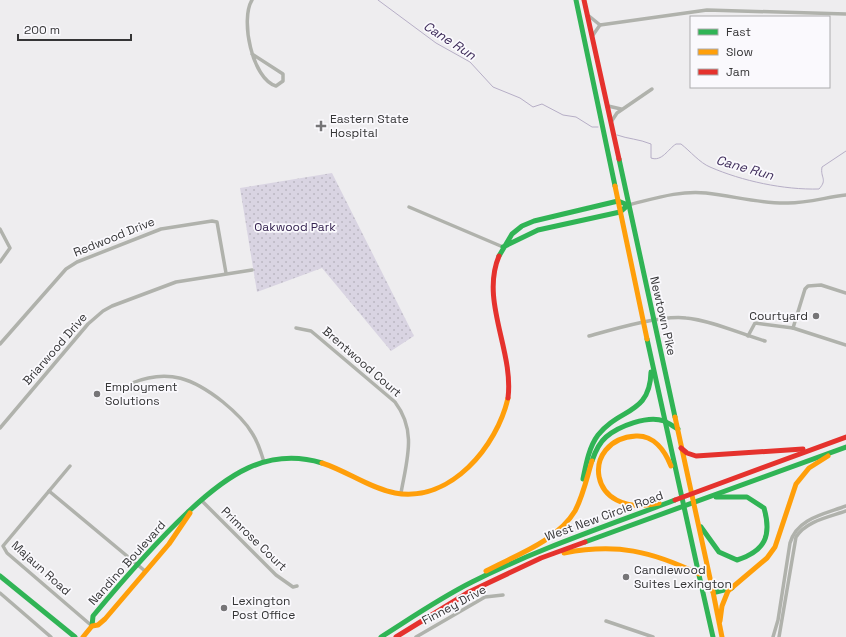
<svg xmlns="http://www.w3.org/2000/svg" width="846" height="637" font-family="'Space Grotesk',sans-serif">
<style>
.green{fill:url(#green-dots)}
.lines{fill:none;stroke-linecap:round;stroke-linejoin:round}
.stream{stroke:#b6aec6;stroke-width:1}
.street{stroke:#b0b2ac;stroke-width:3.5}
.fast{stroke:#30b455;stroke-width:5}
.slow{stroke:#ff9f0a;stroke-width:5}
.jam{stroke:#e5322d;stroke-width:5}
.poi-dot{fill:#767577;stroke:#faf9fd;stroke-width:1.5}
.labels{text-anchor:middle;stroke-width:3.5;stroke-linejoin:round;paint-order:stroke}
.poi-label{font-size:12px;fill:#353536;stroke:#faf9fd;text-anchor:start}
.park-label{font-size:12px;fill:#362451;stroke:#faf9fd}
.street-label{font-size:12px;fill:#353536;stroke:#faf9fd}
.water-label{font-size:13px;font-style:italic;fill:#3e2c5a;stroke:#faf9fd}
</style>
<defs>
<pattern id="green-dots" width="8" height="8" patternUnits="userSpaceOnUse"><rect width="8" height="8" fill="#d9d4e2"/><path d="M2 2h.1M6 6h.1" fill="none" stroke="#bbb7c2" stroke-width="1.8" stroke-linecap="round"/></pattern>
</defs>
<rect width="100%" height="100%" fill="#eeedef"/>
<polygon class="green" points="332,173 414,336 391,351 322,268 257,292 240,188"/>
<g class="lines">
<g class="stream">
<polyline points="378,0 436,43 470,62 493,87 520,98 533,107 542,104 563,115 576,117 592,127 598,127"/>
<path d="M 617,135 C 628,139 639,139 651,144 L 651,158 C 662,162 668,149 676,144 L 681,144 C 690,151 700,163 710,167 C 742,181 784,190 819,189 C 828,179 820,178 822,167 L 846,151"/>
</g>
<g class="street">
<path d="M 252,0 C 240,19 252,79 276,86 L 283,81 L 283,74 L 252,54"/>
<polyline points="589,16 600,25 707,10 846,14"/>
<polyline points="593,35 600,25"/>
<polyline points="608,106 621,109"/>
<polyline points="611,122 617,113 652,89"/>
<path d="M 628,205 C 653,199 680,190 706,193 C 734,196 761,204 788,203 C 808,203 827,197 846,195"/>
<polyline points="409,207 503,247"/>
<polyline points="0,229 10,248 0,262"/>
<path d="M 296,328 L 311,331 L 317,336 L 395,402 C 417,431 407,459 401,493"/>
<polyline points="793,328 805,289 808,286 821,285 846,293"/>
<path d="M 589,336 C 614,329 661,315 686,318 C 710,320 741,334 765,341"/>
<polyline points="748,336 755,323 793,328 846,345"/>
<polyline points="0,344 66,269 77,262 161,229 212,221 217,222 226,273"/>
<path d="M 132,383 C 169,368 194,379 223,402 C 234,411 245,421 252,433 C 258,442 261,452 264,462"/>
<polyline points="0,428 88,324 103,311 112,306 176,282 252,270"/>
<polyline points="70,466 3,546 7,553 92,626"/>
<polyline points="49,491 145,571"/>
<polyline points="201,500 276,575 293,587 297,586"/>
<polyline points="0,593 51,637"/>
<polyline points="606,621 653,637"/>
<polyline points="416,637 485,597 503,595"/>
<path d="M 773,637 L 778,620 L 790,543 C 797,518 825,514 846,506"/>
<path d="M 779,637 L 796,537 C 806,521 829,517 846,511"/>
</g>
<g class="fast">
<polyline points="576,0 615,186"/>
<polyline points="619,159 675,417"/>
<polyline points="499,256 512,234 522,226 534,221 618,201 628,205 620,212 538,230 503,247"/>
<polyline points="647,339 701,584 716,592 732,588"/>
<path d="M 592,461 C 595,452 599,443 606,437 C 619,426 648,415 664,421 C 669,423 674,427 678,429"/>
<path d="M 583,479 C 586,464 589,447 598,435 C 619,408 650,415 651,372"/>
<path d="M 701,527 L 719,552 L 737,560 C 765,551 772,536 764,508 L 747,497 L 716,497"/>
<polyline points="585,542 846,447"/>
<polyline points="0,576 75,637"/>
<polyline points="701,584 713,637"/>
<path d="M 92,626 L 93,616 C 123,580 153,545 187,513 C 225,477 266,446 322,463"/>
<path d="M 381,637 C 411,618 440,598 472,582 C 537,549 607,526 675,500"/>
</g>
<g class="slow">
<polyline points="615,186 647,339"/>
<polyline points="675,417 713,592"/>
<path d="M 322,463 C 347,471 369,488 395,493 C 451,503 497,446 508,398"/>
<path d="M 659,503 C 586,520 580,439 636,436 C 654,435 665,451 671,466"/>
<path d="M 564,553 C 617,543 651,551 699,574"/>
<path d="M 486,571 C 516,555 557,541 575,511 C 583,496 587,477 592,461"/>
<polyline points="713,592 722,637"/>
<polyline points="720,621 722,606 728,591 767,558 775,547 796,484 809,468 828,456"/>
<polyline points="83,637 92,626 98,625 105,619 169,544 190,513"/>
</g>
<g class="jam">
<polyline points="584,0 619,159"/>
<path d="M 499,256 C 480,301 514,351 508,398"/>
<polyline points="681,448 687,453 696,456 803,449"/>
<polyline points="675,500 846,437"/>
<polyline points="396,637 469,592 541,558 585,542"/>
</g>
</g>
<g class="poi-dot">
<path d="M319 120h4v4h4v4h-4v4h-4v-4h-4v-4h4z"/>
<circle cx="816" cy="316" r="4"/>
<circle cx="97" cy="394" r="4"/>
<circle cx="626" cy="577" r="4"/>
<circle cx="224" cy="608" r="4"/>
</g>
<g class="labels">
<g class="poi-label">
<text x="330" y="123">Eastern State<tspan x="330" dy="14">Hospital</tspan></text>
<text x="808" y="320" text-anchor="end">Courtyard</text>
<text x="105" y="391">Employment<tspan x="105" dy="14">Solutions</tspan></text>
<text x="634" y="574">Candlewood<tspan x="634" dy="14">Suites Lexington</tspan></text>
<text x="232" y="605">Lexington<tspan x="232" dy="14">Post Office</tspan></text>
</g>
<g class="park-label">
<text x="295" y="231">Oakwood Park</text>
</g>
<g class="street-label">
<text transform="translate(114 237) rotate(-22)" y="4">Redwood Drive</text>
<text transform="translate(663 316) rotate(77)" y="4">Newtown Pike</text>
<text transform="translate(55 349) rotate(-49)" y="4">Briarwood Drive</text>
<text transform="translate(362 362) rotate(41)" y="4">Brentwood Court</text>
<text transform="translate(604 516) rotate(-20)" y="4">West New Circle Road</text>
<text transform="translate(254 539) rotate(44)" y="4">Primrose Court</text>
<text transform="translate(127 563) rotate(-48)" y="4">Nandino Boulevard</text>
<text transform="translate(41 568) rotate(42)" y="4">Majaun Road</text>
<text transform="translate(454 605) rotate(-28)" y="4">Finney Drive</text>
</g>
<g class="water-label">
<text transform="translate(450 40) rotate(33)" y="5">Cane Run</text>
<text transform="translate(745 167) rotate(16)" y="5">Cane Run</text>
</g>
</g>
<rect x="690" y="16" width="140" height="72" fill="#faf9fd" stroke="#ababad"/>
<rect x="698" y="29" width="20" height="6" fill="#30b455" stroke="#ababad"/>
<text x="726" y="36" font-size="12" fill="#353536">Fast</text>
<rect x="698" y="49" width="20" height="6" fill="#ff9f0a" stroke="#ababad"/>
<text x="726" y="56" font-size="12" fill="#353536">Slow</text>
<rect x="698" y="69" width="20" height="6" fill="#e5322d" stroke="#ababad"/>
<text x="726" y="76" font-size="12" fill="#353536">Jam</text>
<path d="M18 34v6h113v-6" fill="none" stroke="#353536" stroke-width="2"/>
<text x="24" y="34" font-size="12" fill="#353536" stroke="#faf9fd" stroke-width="3" paint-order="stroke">200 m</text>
</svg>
